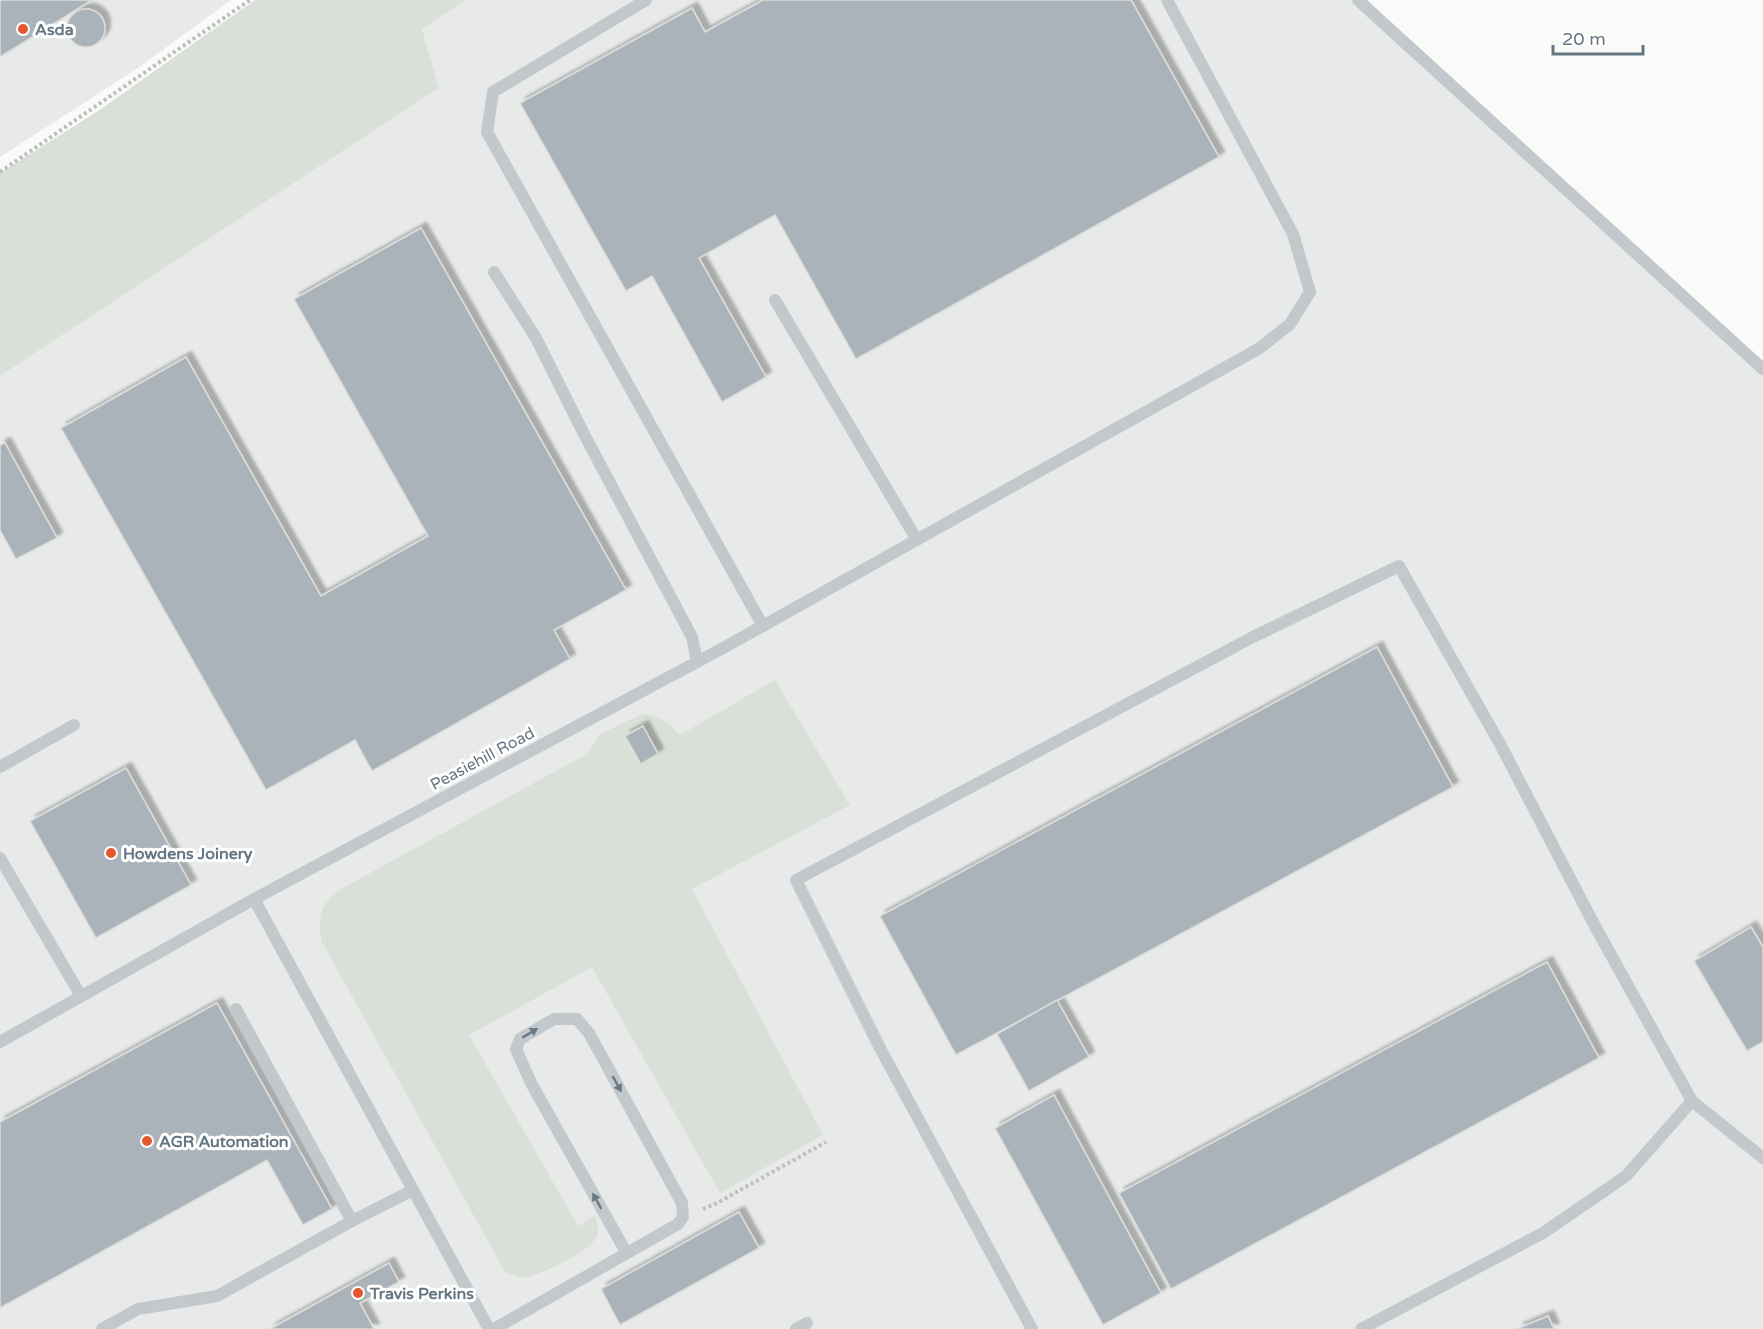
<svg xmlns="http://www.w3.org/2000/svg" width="1763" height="1329" font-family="'Varela Round',sans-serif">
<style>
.built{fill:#e8e9e9}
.green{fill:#dadfd7}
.building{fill:#aab3b9;stroke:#dcdcda;stroke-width:1.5;filter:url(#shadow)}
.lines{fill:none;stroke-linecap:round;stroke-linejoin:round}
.path{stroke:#bbbfc2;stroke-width:4;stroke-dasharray:3 3;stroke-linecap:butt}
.service{stroke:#c3c8cc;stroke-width:12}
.oneway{fill:#6a7a87}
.poi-dot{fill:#e4572e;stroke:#fff;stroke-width:2}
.labels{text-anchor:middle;stroke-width:6;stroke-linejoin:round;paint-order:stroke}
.poi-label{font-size:16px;font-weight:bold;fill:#657683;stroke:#fff;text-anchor:start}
.street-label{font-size:16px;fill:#657683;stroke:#fff}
</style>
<defs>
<filter id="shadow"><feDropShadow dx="5.5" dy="-5.5" stdDeviation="1.5" flood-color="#0004"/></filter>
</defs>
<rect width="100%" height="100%" fill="#fafaf8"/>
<g class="built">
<polygon points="0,0 231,0 135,70 0,157"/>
<polygon points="466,0 1358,0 1763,369 1763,1329 0,1329 0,376 439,88 422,29"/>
</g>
<g class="green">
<polygon points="255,0 466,0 422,29 439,88 0,376 0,173 98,111"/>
<path d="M 775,680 L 850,805 L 692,889 L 823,1135 L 720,1193 L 592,967 L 469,1035 L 578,1226 L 595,1215 C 597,1223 600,1231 596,1238 C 588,1252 538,1277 523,1277 C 517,1277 510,1273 505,1272 L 322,942 C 317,917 320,904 341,889 L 587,754 L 600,734 L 643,714 L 656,717 L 669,724 L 680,735 Z"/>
</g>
<g class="building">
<polygon points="0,0 92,0 0,57"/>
<polygon points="763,0 1131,0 1219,157 856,359 775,215 699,258 766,377 722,402 652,276 626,291 520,103 692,8 705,32"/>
<circle cx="86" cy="28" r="19"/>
<polygon points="421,228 626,590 554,630 570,659 372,771 355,740 266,790 61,428 186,357 321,596 428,536 294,299"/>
<polygon points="5,443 57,538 16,559 0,530 0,445"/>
<polygon points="1377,647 1453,787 956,1055 880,916"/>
<polygon points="643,726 658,754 641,764 625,736"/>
<polygon points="126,768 191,885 96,938 30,821"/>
<polygon points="1751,927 1763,947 1763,1042 1747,1051 1694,961"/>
<polygon points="1547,962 1599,1058 1171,1289 1119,1193"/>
<polygon points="1057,1000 1089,1057 1029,1091 997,1034"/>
<polygon points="217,1003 332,1209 303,1225 267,1160 0,1308 0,1122"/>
<polygon points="1054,1095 1161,1293 1103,1325 995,1128"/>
<polygon points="739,1212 759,1248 620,1325 601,1289"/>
<polygon points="389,1263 399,1282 360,1303 374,1329 270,1329"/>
<polygon points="1548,1316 1554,1329 1517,1329"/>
</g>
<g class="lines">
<g class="path">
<polyline points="0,172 250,0"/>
<polyline points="703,1209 717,1203 826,1142"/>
</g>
<g class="service">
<polyline points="646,0 493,92 487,132 763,626"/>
<polyline points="1358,0 1763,369"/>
<polyline points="494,272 536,338 585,436 692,637 697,662"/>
<polyline points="775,300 917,540"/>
<polyline points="0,767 74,725"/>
<polyline points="0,858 81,996"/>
<polyline points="254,899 489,1329"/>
<polyline points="236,1009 352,1221"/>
<polyline points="0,1042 254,899 725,647 1260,348 1290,324 1310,292 1293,234 1167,0"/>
<polyline points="102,1329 138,1309 217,1296 352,1221 413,1190"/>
<polyline points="494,1329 678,1224 683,1217 682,1203 589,1033 577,1019 554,1019 520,1039 516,1049 531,1083 626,1252"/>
<polyline points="796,1329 807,1323"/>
<polyline points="1032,1329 880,1048 796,880 1253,637 1399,566 1499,742 1596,928 1692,1101 1763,1158"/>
<polyline points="1361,1329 1543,1233 1626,1176 1692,1101"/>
</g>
</g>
<defs><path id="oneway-solid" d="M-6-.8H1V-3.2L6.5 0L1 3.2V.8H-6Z" transform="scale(1.5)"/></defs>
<g class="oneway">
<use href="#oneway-solid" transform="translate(530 1033) rotate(-31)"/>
<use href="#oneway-solid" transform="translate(617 1084) rotate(61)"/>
<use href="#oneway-solid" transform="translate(597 1201) rotate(-119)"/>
</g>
<g class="poi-dot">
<circle cx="23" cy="29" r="6"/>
<circle cx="111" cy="853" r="6"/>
<circle cx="147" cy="1141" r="6"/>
<circle cx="358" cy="1293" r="6"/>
</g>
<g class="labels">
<g class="poi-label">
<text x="35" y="35">Asda</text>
<text x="123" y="859">Howdens Joinery</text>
<text x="159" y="1147">AGR Automation</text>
<text x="370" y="1299">Travis Perkins</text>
</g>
<g class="street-label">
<text transform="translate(482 758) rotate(-28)" y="6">Peasiehill Road</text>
</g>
</g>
<path d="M1553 45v9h90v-9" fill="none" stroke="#657683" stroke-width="3"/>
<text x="1562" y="45" font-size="18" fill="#657683" stroke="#ffffff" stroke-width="4.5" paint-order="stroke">20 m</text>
</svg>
